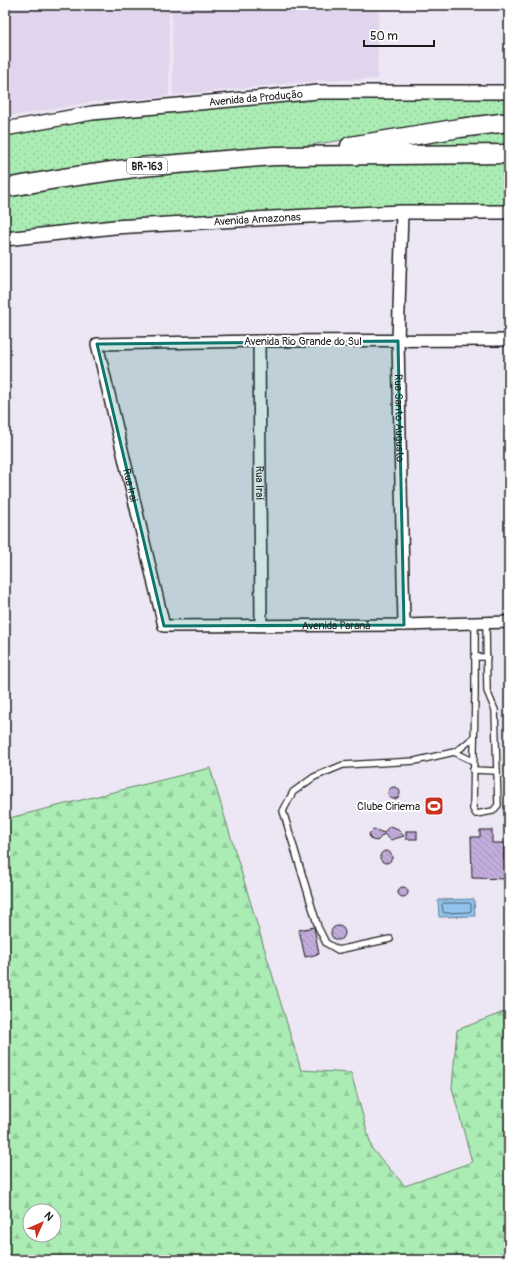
<svg xmlns="http://www.w3.org/2000/svg" width="514" height="1265" font-family="Pangolin,sans-serif">
<style>
.built{fill:#e0d5ec}
.grass{fill:url(#grass-dots);stroke:#648468}
.forest{fill:url(#forest-firs);stroke:#648468;fill-rule:evenodd}
.water{fill:#91c3ed;stroke:#628099}
.lines{fill:none;stroke-linecap:round;stroke-linejoin:round}
.shore{stroke:#4b5f70;stroke-width:1}
.building{fill:url(#building-back-hatch);stroke:#1c1c1c}
.service-casing{stroke:#1c1c1c;stroke-width:8}
.minor-casing{stroke:#1c1c1c;stroke-width:14}
.tertiary-casing{stroke:#1c1c1c;stroke-width:16}
.trunk-casing{stroke:#1c1c1c;stroke-width:21}
.service{stroke:#fff;stroke-width:5.5}
.minor{stroke:#fff;stroke-width:11}
.tertiary{stroke:#fff;stroke-width:13}
.trunk{stroke:#fff;stroke-width:18}
.marked{fill:#0f766e;fill-opacity:0.2;stroke:#0f766e;stroke-width:3;stroke-linejoin:round}
.labels{text-anchor:middle;stroke-width:4;stroke-linejoin:round;paint-order:stroke}
.shield{fill:#fff;stroke:#606060;stroke-width:1}
.shield-label{font-size:10px;font-weight:bold;fill:#1c1c1c}
.street-label{font-size:11px;fill:#1c1c1c;stroke:#fff}
.poi-label{font-size:11px;fill:#1c1c1c;stroke:#fff;text-anchor:end}
</style>
<defs>
<pattern id="grass-dots" width="8" height="8" patternUnits="userSpaceOnUse"><rect width="8" height="8" fill="#abecb4"/><path d="M2 2h.1M6 6h.1" fill="none" stroke="#93ca9a" stroke-width="1.8" stroke-linecap="round"/></pattern>
<pattern id="forest-firs" width="22" height="20" patternUnits="userSpaceOnUse"><rect width="22" height="20" fill="#abecb4"/><path d="M5 1l3.5 6h-7zM16 11l3.5 6h-7z" fill="#93ca9a"/></pattern>
<pattern id="building-back-hatch" width="6" height="6" patternUnits="userSpaceOnUse"><rect width="6" height="6" fill="#c2acdb"/><path d="M-1 5l2 2M0 0l6 6M5-1l2 2" fill="none" stroke="#a693bb"/></pattern>
</defs>
<rect width="100%" height="100%" fill="#ede6f4"/>
<filter id="ink" filterUnits="userSpaceOnUse"><feTurbulence type="fractalNoise" baseFrequency=".025" numOctaves="2"/><feDisplacementMap in="SourceGraphic" scale="8" xChannelSelector="R" yChannelSelector="G"/><feConvolveMatrix kernelMatrix="1 2 1 2 8 2 1 2 1" color-interpolation-filters="sRGB"/></filter>
<g filter="url(#ink)">
<g class="built">
<polygon points="5,5 169,5 169,96 91,102 5,117"/>
<polygon points="172,5 379,5 377,79 323,80 173,95"/>
</g>
<g class="grass">
<polygon points="509,96 509,118 474,120 310,145 120,164 5,182 5,135 93,116 318,98"/>
<polygon points="509,129 509,148 371,149"/>
<polygon points="509,159 509,206 403,206 310,209 81,224 5,234 5,194 64,183 274,161"/>
</g>
<path class="forest" d="M 210,768 L 301,1070 L 351,1073 L 372,1149 L 405,1186 L 472,1162 L 452,1088 L 457,1030 L 509,1010 L 509,1260 L 5,1260 L 5,819 ZM 30,1211 L 54,1211 L 54,1235 L 30,1235 Z"/>
<polygon class="water" points="474,899 475,916 439,917 438,900"/>
<g class="lines">
<polygon class="shore" points="444,903 469,903 471,904 471,911 469,912 444,913 443,911 442,905"/>
</g>
<g class="building">
<circle cx="394" cy="793" r="6"/>
<polygon points="390,826 396,828 404,836 391,840 384,834 377,841 372,840 370,838 369,834 373,830 376,830 384,833 387,829"/>
<polygon points="480,830 492,830 492,843 504,843 504,860 509,860 509,879 472,878 471,837 480,837"/>
<rect x="406" y="831" width="11" height="8"/>
<circle cx="386" cy="857" r="6"/>
<circle cx="403" cy="892" r="5"/>
<circle cx="338" cy="933" r="7"/>
<polygon points="314,927 319,954 305,957 299,930"/>
</g>
<g class="lines">
<g class="service-casing">
<g id="service">
<polyline points="475,623 475,693 473,809 476,814 493,811 498,805 495,710 487,691 486,623"/>
<polyline points="474,657 487,657"/>
<polyline points="454,752 473,761"/>
<polyline points="473,770 497,771"/>
<polyline points="390,939 338,950 326,943 318,927 283,811 293,792 314,777 343,765 415,761 454,752 461,748 474,737"/>
</g>
</g>
<g class="minor-casing">
<g id="minor">
<path id="s1" d="M 402,212 L 398,341 L 404,625"/>
<path id="s2" d="M 509,340 L 259,341 L 97,344 L 164,626 L 404,625 L 509,622"/>
<path id="s3" d="M 259,341 L 261,625"/>
</g>
</g>
<g class="tertiary-casing">
<g id="tertiary">
<path id="s4" d="M 5,129 L 92,113 L 318,92 L 509,92"/>
<path id="s5" d="M 5,239 L 114,227 L 309,216 L 402,212 L 509,212"/>
</g>
</g>
<g class="trunk-casing">
<g id="trunk">
<polyline points="350,146 460,128 509,122"/>
<polyline points="5,188 63,178 141,167 274,156 509,154"/>
</g>
</g>
<use href="#service" class="service"/>
<use href="#minor" class="minor"/>
<use href="#tertiary" class="tertiary"/>
<use href="#trunk" class="trunk"/>
</g>
</g>
<path class="marked" d="M 398,341 L 404,625 L 164,626 L 97,344 Z"/>
<defs>
<g id="stadium-square" transform="scale(1)"><rect x="-9" y="-9" width="18" height="18" rx="4" fill="#c8321e" stroke="#fff"/><path d="M0-5a6.5 5 0 1 0 0 10a6.5 5 0 1 0 0-10ZM-3.5-1.8h7v3.6h-7Z" fill="#fff"/></g>
</defs>
<g fill-rule="evenodd">
<use href="#stadium-square" x="434" y="806"/>
</g>
<g class="labels">
<rect class="shield" x="127" y="158" width="40" height="16" rx="3"/>
<g class="shield-label">
<text x="147" y="170">BR-163</text>
</g>
<g class="street-label">
<text dy="4" stroke="none"><textPath href="#s4" startOffset="253">Avenida da Produção</textPath></text>
<text dy="4" stroke="none"><textPath href="#s5" startOffset="253">Avenida Amazonas</textPath></text>
<text x="303" y="345">Avenida Rio Grande do Sul</text>
<text dy="4" stroke="none"><textPath href="#s1" startOffset="206">Rua Santo Augusto</textPath></text>
<text dy="4" stroke="none"><textPath href="#s3" startOffset="142">Rua Iraí</textPath></text>
<text dy="4" stroke="none"><textPath href="#s2" startOffset="557">Rua Irai</textPath></text>
<text dy="4" stroke="none"><textPath href="#s2" startOffset="874">Avenida Paraná</textPath></text>
</g>
<g class="poi-label">
<text x="420" y="810">Clube Ciriema</text>
</g>
</g>
<rect width="514" height="1265" fill="none" stroke="#fff" stroke-width="20"/>
<rect x="10" y="10" width="494" height="1245" fill="none" stroke="#1c1c1c" stroke-width="1.5" filter="url(#ink)"/>
<g transform="translate(42 1223) rotate(45)"><circle r="19" fill="#ffffff" stroke="#a4a4a4"/>
<path d="M0-3L7 15L0 10L-7 15Z" fill="#c8321e"/>
<text y="-6" font-size="11" font-weight="bold" text-anchor="middle" fill="#1c1c1c">N</text>
</g>
<path d="M364 40v6h70v-6" fill="none" stroke="#1c1c1c" stroke-width="2"/>
<text x="370" y="40" font-size="12" fill="#1c1c1c" stroke="#ffffff" stroke-width="3" paint-order="stroke">50 m</text>
</svg>
